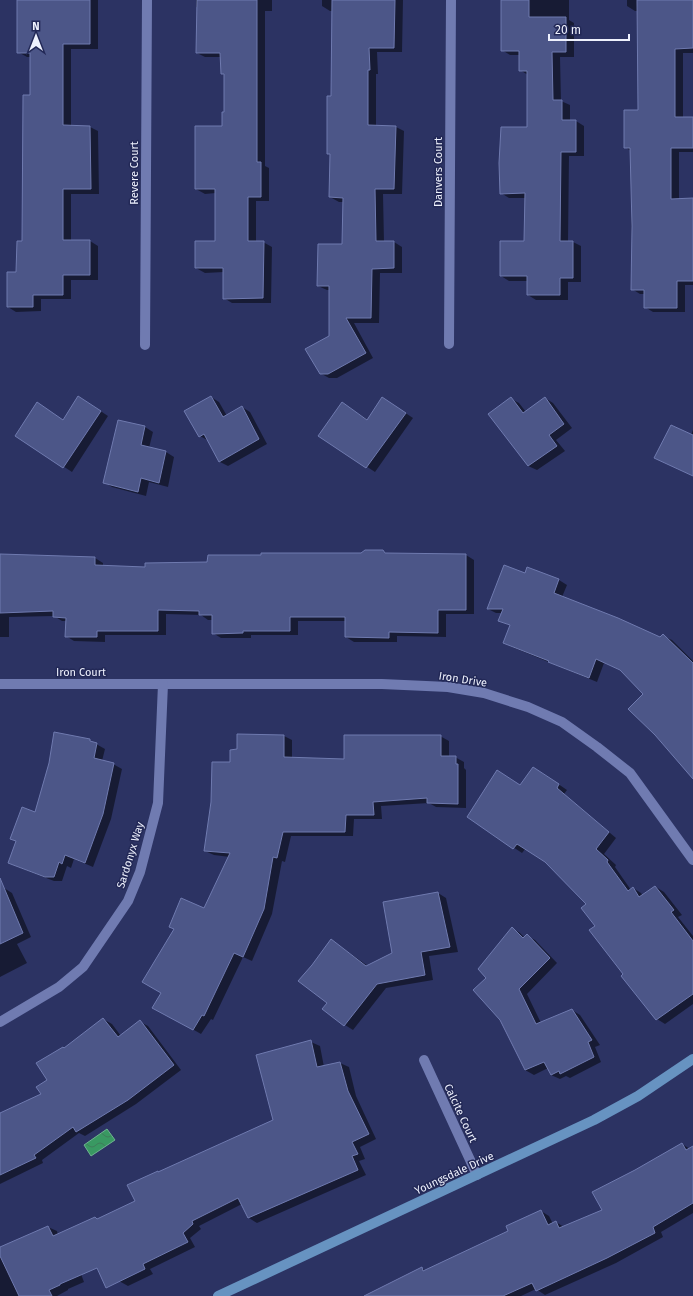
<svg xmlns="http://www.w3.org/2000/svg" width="693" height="1296" font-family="'Fira Sans',sans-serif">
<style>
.water{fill:url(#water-waves);stroke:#6fb390}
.shadow{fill:#0007}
.building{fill:#4c5688;stroke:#6f7aaf}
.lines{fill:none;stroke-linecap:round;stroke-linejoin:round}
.street{stroke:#707bb1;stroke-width:10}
.secondary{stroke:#6793c1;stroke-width:10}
.labels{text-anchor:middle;stroke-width:3;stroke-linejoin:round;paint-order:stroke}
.street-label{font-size:11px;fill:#eef1fd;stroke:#232957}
</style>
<defs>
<pattern id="water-waves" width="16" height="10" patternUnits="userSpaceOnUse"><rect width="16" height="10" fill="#399962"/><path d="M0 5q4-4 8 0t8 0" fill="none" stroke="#3e7d5a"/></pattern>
</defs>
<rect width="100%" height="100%" fill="#2c3363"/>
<polygon class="water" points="107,1129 115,1140 91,1156 84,1145"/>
<g class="shadow">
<polygon points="18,0 98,0 98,49 71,49 71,126 90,127 98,131 99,194 71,194 71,241 90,241 98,246 98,280 71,280 71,299 41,299 41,311 16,312 8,307 23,242 31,96 31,57 27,57 18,52"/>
<polygon points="196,0 272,0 272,11 265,11 265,166 269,168 269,201 256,201 256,242 263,242 272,247 271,303 232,303 224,298 224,272 205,273 196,268 216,242 216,193 205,194 196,189 223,127 224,113 224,75 222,73 221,57 205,57 197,53 198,7 196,7"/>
<polygon points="322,0 403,0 402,52 377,52 378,74 376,74 376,126 396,127 404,131 402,194 383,194 384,242 394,242 402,247 402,273 380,273 379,323 354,323 373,358 337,378 329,378 320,373 330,337 330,290 327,290 318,286 343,245 343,202 339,202 330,197 331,155 328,153 332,97 333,11 330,11 322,6"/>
<polygon points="501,0 569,0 569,20 574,23 574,57 560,57 561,101 570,105 570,121 576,121 584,126 584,156 569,156 568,242 573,242 581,246 581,282 568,282 568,300 536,300 528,295 528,281 509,281 501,276 525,242 526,198 509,198 501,193 528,128 528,75 520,70 520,55 510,55 502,50"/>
<polygon points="627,0 693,0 693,53 683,53 683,118 693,118 693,152 679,152 679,199 693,199 693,285 685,285 685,312 653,312 645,307 645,294 640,294 632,289 631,151 625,147 639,111 638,11 635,11 627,6"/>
<polygon points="211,397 219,402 227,416 242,407 250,412 267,444 228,466 220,462 209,441 200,436"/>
<polygon points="383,398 413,418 375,472 320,436 350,408 368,420"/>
<polygon points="545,398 553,403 572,428 556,440 565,451 537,470 528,466 511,399 519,403 526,412"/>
<polygon points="87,402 108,416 72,472 20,438 63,420"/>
<polygon points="119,421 145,427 153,432 149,448 166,452 174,457 168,487 149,482 146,496 112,487 104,482"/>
<polygon points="693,430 693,476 656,458 691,435"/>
<polygon points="383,551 387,554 466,555 474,560 474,614 446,614 446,637 397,636 397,642 354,642 346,637 346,621 298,621 298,635 251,635 251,638 221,638 213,633 213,620 208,620 201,615 166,614 166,635 105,635 105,642 74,641 66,636 67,621 62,621 54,616 9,617 9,637 0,637 0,555 95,558 103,563 103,566 146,568 208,563 362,554"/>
<polygon points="526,575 559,580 567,585 562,597 661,638 663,636 672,640 693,661 693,776 655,734 644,693 623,671 604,663 597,682 512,647 504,643 511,626 499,620 502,613 496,613 488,609"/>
<polygon points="238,735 284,736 292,740 292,758 345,760 440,736 449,741 449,757 455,757 464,762 464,768 466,770 466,808 436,807 429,803 381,806 382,819 354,819 353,836 291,836 285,862 282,861 272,914 252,961 243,957 213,1020 211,1019 201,1034 154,1007 162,992 175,929 204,909 230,857 214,855 205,851 231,763 238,750"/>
<polygon points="89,740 105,749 102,761 113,764 122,769 111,819 93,867 74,859 71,868 67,866 62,881 54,881 18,867 9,862 17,842 11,838 36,813"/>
<polygon points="542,773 567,790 564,794 616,838 604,854 616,865 615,867 631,890 633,888 641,893 643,896 656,887 664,892 682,915 678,917 693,936 693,1004 665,1024 657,1019 625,975 596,926 587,904 546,861 526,848 522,853 468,817"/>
<polygon points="4,888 12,893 31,937 17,944 27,963 0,977 0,890"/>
<polygon points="438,893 446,898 458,952 429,956 433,980 386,988 353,1030 345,1025 323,1008 328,1003 313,966 331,940 368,966 393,953"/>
<polygon points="512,928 520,933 525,938 527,936 535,940 557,963 527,994 541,1023 572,1010 580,1015 600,1045 595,1047 601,1062 570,1078 566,1076 560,1079 551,1075 548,1068 534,1075 525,1070 487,978"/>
<polygon points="103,1019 112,1024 121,1036 140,1022 148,1026 181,1070 136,1104 85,1136 79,1133 42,1160 43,1163 0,1184 0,1114 43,1095 65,1049"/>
<polygon points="311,1042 320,1046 324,1067 340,1063 349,1067 356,1096 376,1139 360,1147 365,1159 359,1161 366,1175 257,1223 249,1218 242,1204 199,1226 201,1229 190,1238 195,1247 150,1269 153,1274 128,1286 119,1281 111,1262 81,1274 84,1282 68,1289 68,1290 57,1296 0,1296 0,1248 48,1227 57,1231 58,1235 95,1218 98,1219 137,1202 274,1120"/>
<polygon points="682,1144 690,1149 693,1147 693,1213 661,1232 663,1237 616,1263 545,1295 536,1289 521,1296 369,1296 422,1268 426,1271 509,1231 541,1211 549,1216 553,1224 556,1222 564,1227 603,1211 636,1171"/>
</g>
<g class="building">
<polygon points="17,0 90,0 90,44 63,44 63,125 90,126 91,189 63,189 63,240 90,240 90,275 63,275 63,295 33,295 33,307 7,307 7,272 16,272 17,241 22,241 23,95 30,95 30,53 17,53"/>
<polygon points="197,0 257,0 257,162 261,162 261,197 248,197 248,241 264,241 263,298 223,299 223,268 195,268 195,241 215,241 215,189 195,189 195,126 222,126 222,112 224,112 224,74 221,74 220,53 196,53"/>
<polygon points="332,0 395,0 394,48 369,48 370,70 368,70 368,125 396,126 394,189 375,189 376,241 394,241 394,268 372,269 371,318 346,318 366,353 328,374 320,374 305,349 329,336 329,286 317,286 318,244 342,244 343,198 329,197 330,154 327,154 327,96 331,96"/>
<polygon points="501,0 529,0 529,17 566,17 566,52 552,52 553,100 562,100 562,120 576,120 576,152 561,152 560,241 573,241 573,278 560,278 560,295 527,295 527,276 500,276 500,241 524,241 525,193 500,194 499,163 501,127 527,127 527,71 519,71 519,51 501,51"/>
<polygon points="637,0 693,0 693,48 675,49 675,117 693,117 693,148 671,148 671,199 693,198 693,281 677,281 677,308 644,308 644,290 631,290 632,226 630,148 624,148 624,110 638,110"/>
<polygon points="78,396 101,411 63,468 15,436 37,402 63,420"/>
<polygon points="211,396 223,417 242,406 259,439 219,462 204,434 199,437 184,411"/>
<polygon points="382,397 406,413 366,468 318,436 342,402 367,420"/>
<polygon points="511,397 523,413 545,397 564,424 549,435 557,446 528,466 488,414"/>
<polygon points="118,420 145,426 141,445 166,451 159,483 141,478 138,492 103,483"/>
<polygon points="671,425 693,435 693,476 654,458"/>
<polygon points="365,550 383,550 385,553 466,554 466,610 438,610 438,633 389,632 389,638 345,637 345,617 290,617 290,631 243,631 243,633 212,634 212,615 199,615 199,611 158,610 158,631 97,631 97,637 65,637 66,618 53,617 53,611 0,613 0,554 95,557 95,565 145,567 145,563 207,562 208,555 261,555 261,553 361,553"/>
<polygon points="504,565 525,573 527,567 559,579 554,593 618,618 660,637 663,634 693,663 693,779 655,735 628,709 643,694 620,670 596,659 589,678 548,662 549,661 503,643 510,625 498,621 503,609 487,609"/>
<polygon points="54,732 90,739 90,741 97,743 94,758 114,763 103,814 85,863 65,855 62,864 59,862 54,877 45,877 8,863 16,841 10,839 22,807 35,812 49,763"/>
<polygon points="237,734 284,735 284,757 344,759 344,735 441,735 441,756 456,756 456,764 458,764 458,804 427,803 427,798 373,802 374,815 346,815 345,832 283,832 277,858 273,857 264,909 243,957 234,953 204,1016 202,1015 193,1030 152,1008 161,993 142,982 174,929 169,927 181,898 204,908 230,853 204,851 211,802 212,762 230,762 230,750 237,749"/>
<polygon points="533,767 559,784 557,788 609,832 596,849 608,860 607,862 628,891 633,887 639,897 655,886 674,910 671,912 693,941 693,994 656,1020 621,976 623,974 589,930 595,926 581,908 586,904 545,862 517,844 513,849 467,817 497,770 520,785"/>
<polygon points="0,878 23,933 0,944"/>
<polygon points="438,892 450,947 421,952 425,975 377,984 344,1026 322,1009 327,1003 298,981 312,965 331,939 366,966 392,953 383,902"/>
<polygon points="512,927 523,938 527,934 550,958 519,989 536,1024 572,1009 592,1040 588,1042 594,1057 560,1074 559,1071 551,1075 544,1062 525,1070 500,1020 473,990 486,978 478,969"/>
<polygon points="103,1018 118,1037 140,1020 174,1065 128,1100 76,1132 73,1127 34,1155 36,1158 0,1175 0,1113 41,1094 36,1087 47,1080 36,1063 63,1047 64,1048"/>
<polygon points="311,1040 317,1067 340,1062 348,1091 369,1134 352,1142 358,1154 352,1156 358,1170 248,1218 238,1198 192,1221 193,1224 183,1233 188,1242 143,1264 145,1269 106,1288 97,1268 60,1284 60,1285 49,1290 52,1296 19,1296 0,1256 0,1247 48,1226 53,1236 95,1217 97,1219 135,1201 127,1185 158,1171 158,1172 273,1120 256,1055"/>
<polygon points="682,1143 686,1150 693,1146 693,1203 653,1227 655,1233 607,1258 536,1291 532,1283 503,1296 364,1296 422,1267 423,1271 508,1231 506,1226 541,1210 548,1225 556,1221 559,1228 602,1210 592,1192 635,1170"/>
</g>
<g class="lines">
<g class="street">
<polyline points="449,344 451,0"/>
<polyline points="145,345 147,0"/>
<polyline points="0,684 382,684 448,687 484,693 528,707 562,722 597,747 630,773 693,860"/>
<polyline points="0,1022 59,987 83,967 128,901 140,872 158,803 163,684"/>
<polyline points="424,1060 477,1175"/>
</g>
<polyline class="secondary" points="218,1296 594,1120 638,1096 693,1059"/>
</g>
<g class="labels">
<g class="street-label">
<text transform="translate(438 172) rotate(-90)" y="4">Danvers Court</text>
<text transform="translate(134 173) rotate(-90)" y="4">Revere Court</text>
<text x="81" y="676">Iron Court</text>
<text transform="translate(463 679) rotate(9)" y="4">Iron Drive</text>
<text transform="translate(130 855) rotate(-73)" y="4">Sardonyx Way</text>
<text transform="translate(461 1113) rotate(65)" y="4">Calcite Court</text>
<text transform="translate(454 1173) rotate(-25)" y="4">Youngsdale Drive</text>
</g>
</g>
<g transform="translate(36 36)" stroke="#232957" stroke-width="3" paint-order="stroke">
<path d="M0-3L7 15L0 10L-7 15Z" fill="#eef1fd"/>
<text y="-6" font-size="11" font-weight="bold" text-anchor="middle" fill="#eef1fd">N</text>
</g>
<path d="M549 34v6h80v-6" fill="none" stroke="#eef1fd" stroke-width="2"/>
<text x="555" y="34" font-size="12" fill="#eef1fd" stroke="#232957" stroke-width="3" paint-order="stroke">20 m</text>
</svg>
